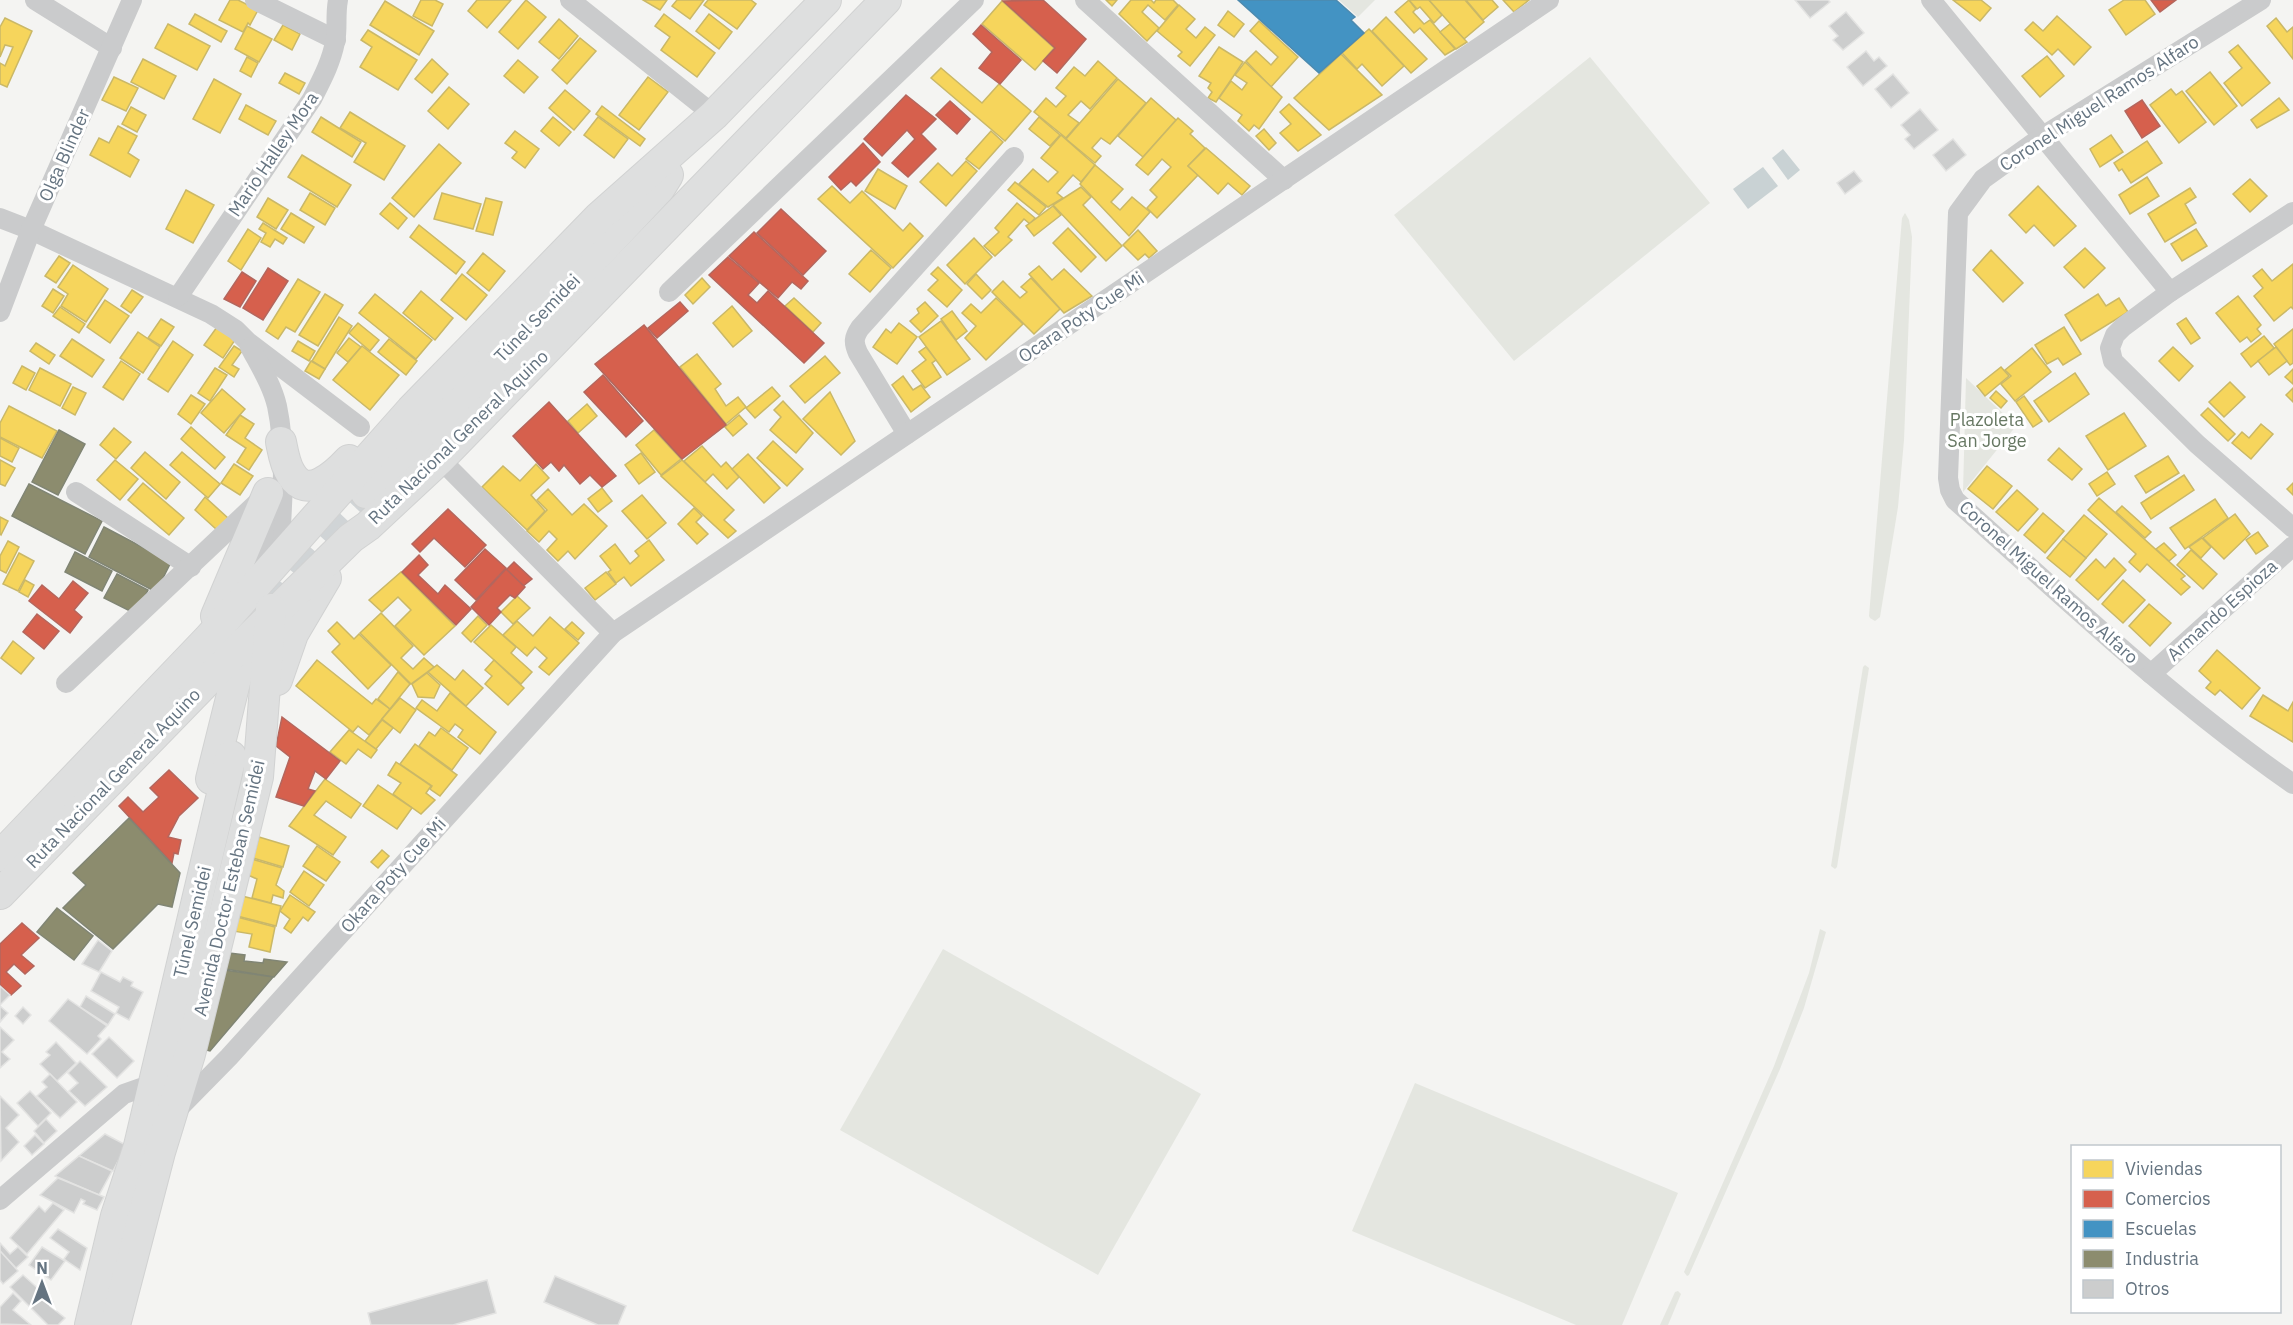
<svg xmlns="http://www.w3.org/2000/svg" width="2293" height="1325" viewBox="0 0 2293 1325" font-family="'IBM Plex Sans',sans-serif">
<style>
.green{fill:#e4e6e0}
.water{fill:#c9d2d4}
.homes{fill:#f6d55c;stroke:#cab867;stroke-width:1.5}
.shops{fill:#d6604d;stroke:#b4665d;stroke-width:1.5}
.schools{fill:#4393c3;stroke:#4d8aaf;stroke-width:1.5}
.industry{fill:#8c8c6e;stroke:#808574;stroke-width:1.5}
.building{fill:#cccdcd;stroke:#e3e3e2;stroke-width:1.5}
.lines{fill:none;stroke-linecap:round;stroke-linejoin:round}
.highway-tunnel{stroke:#d0d4d6;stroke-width:30;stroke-dasharray:30 15;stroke-linecap:butt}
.highway-casing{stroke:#d1d2d2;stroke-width:32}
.minor{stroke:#cacbcc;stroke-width:20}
.highway{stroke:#dedfdf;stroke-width:30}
.labels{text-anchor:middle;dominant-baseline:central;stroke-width:6;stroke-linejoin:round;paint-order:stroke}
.street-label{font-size:18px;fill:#657481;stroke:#fff}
.park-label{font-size:18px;fill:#677863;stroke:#fff}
</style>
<rect width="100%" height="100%" fill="#f4f4f2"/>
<g class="green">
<path d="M1339,0H1375L1358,17Z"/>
<path d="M1590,57L1710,203L1514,361L1394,215Z"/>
<path d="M1905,213L1909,220L1912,237L1904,440L1898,507L1880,617L1875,621L1870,618L1869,616L1902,218Z"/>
<path d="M1966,378L2016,426L1963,492Z"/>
<path d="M1865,665L1869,668L1837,867L1835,869L1831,866L1863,667Z"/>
<path d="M1820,929L1826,932L1804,1008L1780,1069L1689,1275L1687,1276L1684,1272L1774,1066L1809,973Z"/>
<path d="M943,949L1201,1094L1098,1275L840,1130Z"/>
<path d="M1415,1083L1678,1193L1622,1325H1576L1352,1231Z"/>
<path d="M1678,1291L1681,1294L1668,1325H1660L1675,1292Z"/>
</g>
<g class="water">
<path d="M1783,149L1800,170L1788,180L1772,158Z"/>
<path d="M1763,167L1778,186L1748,209L1733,189Z"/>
</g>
<g class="homes">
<path d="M230,0H238L258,10L250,25L248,23L243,32L219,20Z"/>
<path d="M421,0H435L443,4L432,26L413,16Z"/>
<path d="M477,0H511L487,28L468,11Z"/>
<path d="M526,0L546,17L518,49L499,32Z"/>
<path d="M643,0H667L660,10Z"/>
<path d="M677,0H704L690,19L672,6Z"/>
<path d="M708,0H751L756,4L737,29L704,5Z"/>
<path d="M1106,0H1117L1112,6Z"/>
<path d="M1131,0H1151L1154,3L1156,0H1173L1178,5L1165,20L1148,5L1142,12L1159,28L1147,41L1119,14Z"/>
<path d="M1409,0L1416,9L1413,12L1424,24L1430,20L1455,49L1445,55L1420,28L1414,33L1395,12Z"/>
<path d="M1409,0H1429L1442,15L1434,23L1420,7L1417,9Z"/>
<path d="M1429,0H1465L1484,22L1464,39Z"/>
<path d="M1466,0H1492L1498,7L1483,20Z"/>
<path d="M1503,0H1529L1514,12Z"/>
<path d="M1953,0H1981L1991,8L1980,21Z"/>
<path d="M2124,0H2145L2155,14L2126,35L2109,10Z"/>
<path d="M385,1L434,31L419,55L370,25Z"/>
<path d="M1002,1L1054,48L1035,70L982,24Z"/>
<path d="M1179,5L1195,19L1186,29L1196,38L1205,27L1215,35L1190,66L1178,56L1182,52L1157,31Z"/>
<path d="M1228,11L1244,24L1234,37L1218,25Z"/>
<path d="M195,14L227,31L221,42L189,24Z"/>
<path d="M664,14L715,53L697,77L661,50L670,37L655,26Z"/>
<path d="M709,14L732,32L719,49L696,31Z"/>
<path d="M2057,16L2091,47L2074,65L2058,49L2052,55L2025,30L2033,22L2043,31Z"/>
<path d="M1386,17L1427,59L1411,73L1372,31Z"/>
<path d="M5,18L32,31L7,87L0,84V63L5,66L13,47L5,45L0,57V27Z"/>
<path d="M2276,18L2287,32L2293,27V59L2267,26Z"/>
<path d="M559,19L578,36L559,59L539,42Z"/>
<path d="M1259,21L1298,57L1271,87L1246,61L1256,51L1271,65L1278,57L1250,31Z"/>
<path d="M168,24L210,46L197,70L155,48Z"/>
<path d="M1450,24L1467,42L1456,49L1440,32Z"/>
<path d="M283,25L300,34L292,50L274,40Z"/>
<path d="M247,26L272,39L259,62L235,49Z"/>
<path d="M1369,29L1404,66L1382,86L1362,64L1357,69L1342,53Z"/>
<path d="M368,30L417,60L398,90L360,67L372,47L361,40Z"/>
<path d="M580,38L596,51L567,84L552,70Z"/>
<path d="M2238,45L2270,83L2242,106L2224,83L2242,68L2229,52Z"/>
<path d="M1219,47L1243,62L1216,102L1208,98L1212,92L1208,88L1211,83L1199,76Z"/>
<path d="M1341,54L1382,95L1329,130L1294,98Z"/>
<path d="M2047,56L2064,76L2040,97L2022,76Z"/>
<path d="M247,57L258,63L251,77L240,71Z"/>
<path d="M143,59L176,76L164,99L131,82Z"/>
<path d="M432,59L448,74L432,93L415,79Z"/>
<path d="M518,60L538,77L524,93L504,76Z"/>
<path d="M1098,61L1117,78L1090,109L1081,101L1068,115L1079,123L1066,138L1034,112L1046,98L1056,107L1066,96L1056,88L1074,67L1085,76Z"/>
<path d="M1245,62L1282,97L1259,129L1254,125L1249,131L1238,121L1242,115L1219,98L1231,81L1242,90L1247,83L1235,75Z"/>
<path d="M941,68L982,103L999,84L1031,111L1005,141L931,78Z"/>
<path d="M2210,72L2237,106L2214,125L2186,91Z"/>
<path d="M285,73L305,83L299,94L279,83Z"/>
<path d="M114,77L138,88L126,111L102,100Z"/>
<path d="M648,77L668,92L639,130L619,115Z"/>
<path d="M214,79L241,94L220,133L193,119Z"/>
<path d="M1118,79L1146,103L1110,144L1101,138L1092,148L1101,156L1095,163L1066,139Z"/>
<path d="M449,87L469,104L448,129L428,111Z"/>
<path d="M2171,89L2176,95L2182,91L2206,122L2179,143L2150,105Z"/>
<path d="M565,90L590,111L574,130L549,108Z"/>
<path d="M1151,98L1176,120L1143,157L1118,136Z"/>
<path d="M2279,98L2289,110L2257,128L2251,120Z"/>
<path d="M1289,104L1321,135L1298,151L1280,133L1291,124L1280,112Z"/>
<path d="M246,105L276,121L268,135L239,119Z"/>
<path d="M602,106L645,139L640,146L596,114Z"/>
<path d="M131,107L146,115L137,132L122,124Z"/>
<path d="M350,112L405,146L384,180L354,162L366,143L340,128Z"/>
<path d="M321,117L361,142L352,157L312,132Z"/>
<path d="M553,117L571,132L559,146L541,131Z"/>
<path d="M598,117L628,139L614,158L584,135Z"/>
<path d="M1039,117L1060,135L1050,146L1029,129Z"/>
<path d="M1178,118L1193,131L1190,134L1205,148L1188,166L1198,175L1157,218L1147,208L1157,197L1150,190L1171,167L1162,159L1148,175L1136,165Z"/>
<path d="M118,126L137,136L128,153L139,160L130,177L90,155L99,138L109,143Z"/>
<path d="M1264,129L1276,143L1269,150L1256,136Z"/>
<path d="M515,131L539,149L525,168L512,158L517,152L505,143Z"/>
<path d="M991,131L1003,142L979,169L966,159Z"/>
<path d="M1061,135L1095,165L1081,182L1073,175L1057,193L1063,198L1048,207L1019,184L1033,169L1048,182L1058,172L1041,158Z"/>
<path d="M2111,135L2123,152L2100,167L2090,149Z"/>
<path d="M2147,141L2162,163L2131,183L2122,169L2119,171L2114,163Z"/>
<path d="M439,144L461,163L414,217L392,198Z"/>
<path d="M1206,148L1250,186L1242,195L1228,183L1218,194L1188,166Z"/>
<path d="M302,155L351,185L337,207L288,177Z"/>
<path d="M966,161L977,171L946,206L920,182L938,163L952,176Z"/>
<path d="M1095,165L1123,189L1111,202L1120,210L1132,197L1150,212L1129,236L1080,184Z"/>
<path d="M878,169L907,186L895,209L865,191Z"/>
<path d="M2147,177L2159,196L2130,214L2119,195Z"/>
<path d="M2250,179L2267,196L2250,212L2233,194Z"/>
<path d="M1015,182L1046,207L1039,215L1008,190Z"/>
<path d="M832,186L850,203L862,191L903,231L910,223L923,236L893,268L818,199Z"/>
<path d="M2038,186L2076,226L2054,246L2034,225L2026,233L2009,215Z"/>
<path d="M1081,187L1091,197L1083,205L1122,246L1106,261L1053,205Z"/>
<path d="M2190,188L2196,197L2185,204L2196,223L2165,242L2148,214Z"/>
<path d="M186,190L214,205L193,243L166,229Z"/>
<path d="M310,193L335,208L325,225L300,210Z"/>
<path d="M442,193L481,204L473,229L434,219Z"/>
<path d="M268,198L288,210L276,229L257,217Z"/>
<path d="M486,198L502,202L493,235L476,231Z"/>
<path d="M390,203L407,218L398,229L380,214Z"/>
<path d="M1017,203L1035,218L1030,224L1024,219L1008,237L1012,240L995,256L984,246L999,232L995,228Z"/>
<path d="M1053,206L1061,215L1034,236L1026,226Z"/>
<path d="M291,213L314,227L304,243L281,229Z"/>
<path d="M263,223L287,238L283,244L275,239L270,247L261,242L266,233L259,229Z"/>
<path d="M419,225L465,262L456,274L410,237Z"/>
<path d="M1068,228L1096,257L1081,272L1053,243Z"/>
<path d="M248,229L261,238L241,270L228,261Z"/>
<path d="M2196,229L2207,246L2182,261L2171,244Z"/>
<path d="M1138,230L1157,251L1149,258L1145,254L1138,260L1123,245Z"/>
<path d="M974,238L992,257L965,284L947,265Z"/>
<path d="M2085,248L2105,268L2084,288L2064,267Z"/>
<path d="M871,250L891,268L870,292L849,274Z"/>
<path d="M1991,250L2023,283L2003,302L1973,270Z"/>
<path d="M483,253L505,271L489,291L467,273Z"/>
<path d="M59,256L70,263L56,283L45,276Z"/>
<path d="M2293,264V309L2291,307L2274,321L2254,296L2263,288L2253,276L2262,269L2272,281Z"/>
<path d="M73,265L108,289L86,322L61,306L68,294L58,287Z"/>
<path d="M1039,266L1052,280L1064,269L1092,296L1064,313L1029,274Z"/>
<path d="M938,267L962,290L947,307L928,290L938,280L931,274Z"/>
<path d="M462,274L487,295L466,320L441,300Z"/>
<path d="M976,274L991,290L982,299L967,284Z"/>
<path d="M702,278L710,287L693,304L685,295Z"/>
<path d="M1031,278L1060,309L1034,334L992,292L1003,281L1020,298L1027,292L1021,287Z"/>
<path d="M298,279L320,292L295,332L286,327L278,339L266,331Z"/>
<path d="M53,289L64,296L53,313L42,306Z"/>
<path d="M132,290L143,297L131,313L121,306Z"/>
<path d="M421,291L453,318L435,340L403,313Z"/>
<path d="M325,294L343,305L318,346L299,335Z"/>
<path d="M375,294L432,340L416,359L359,313Z"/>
<path d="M2098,294L2106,306L2119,298L2128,312L2081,341L2065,315Z"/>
<path d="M2238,296L2261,325L2257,329L2261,334L2251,342L2247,337L2240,342L2216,313Z"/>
<path d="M794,298L821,323L813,332L785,306Z"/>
<path d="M996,298L1023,324L986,360L965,338L976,326L962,313L971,304L981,313Z"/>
<path d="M105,300L129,316L110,343L87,327Z"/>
<path d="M925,302L938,316L921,332L910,321L919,313L917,309Z"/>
<path d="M732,306L752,331L733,347L713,323Z"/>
<path d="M60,307L85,324L79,333L53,316Z"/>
<path d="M952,311L967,331L956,340L941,319Z"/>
<path d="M339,317L352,326L325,369L312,361Z"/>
<path d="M2186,318L2200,338L2191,344L2177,324Z"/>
<path d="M161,319L174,327L161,346L148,338Z"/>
<path d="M941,321L970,359L947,375L919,337Z"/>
<path d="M358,323L379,340L370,351L349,333Z"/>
<path d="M899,323L917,337L897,364L873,347L886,329L891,333Z"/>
<path d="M217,327L235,340L223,358L204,345Z"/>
<path d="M2064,327L2081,354L2063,365L2058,358L2047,364L2035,345Z"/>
<path d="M2293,329V363L2290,365L2274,344Z"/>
<path d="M138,332L160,347L143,373L120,358Z"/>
<path d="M2264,336L2274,348L2251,367L2241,354Z"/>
<path d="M349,338L361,347L348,362L337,353Z"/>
<path d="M72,339L104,360L92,377L60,356Z"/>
<path d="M389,339L417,361L406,375L378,352Z"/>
<path d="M173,341L193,355L168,392L148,379Z"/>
<path d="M298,341L315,351L309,361L292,351Z"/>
<path d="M36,343L55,355L49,364L30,351Z"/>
<path d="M234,346L242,351L232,365L239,369L234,377L219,367Z"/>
<path d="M362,346L399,375L370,410L333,380Z"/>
<path d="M926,347L936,360L932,363L941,377L925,388L912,371L926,360L919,352Z"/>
<path d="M2173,347L2193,366L2179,381L2159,361Z"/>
<path d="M2276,347L2287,361L2269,375L2258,361Z"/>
<path d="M2032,348L2051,372L2015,401L2001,384L2011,376L2005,370Z"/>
<path d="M697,354L721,384L715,389L726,406L738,397L746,407L726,424L680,367Z"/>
<path d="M825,356L840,373L805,403L790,386Z"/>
<path d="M121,361L140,374L123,400L103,387Z"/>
<path d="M311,361L325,369L319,379L305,371Z"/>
<path d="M22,366L35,373L26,390L13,383Z"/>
<path d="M2001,367L2009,376L1985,396L1977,386Z"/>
<path d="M40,368L71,384L60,406L29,390Z"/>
<path d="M215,368L227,375L210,401L198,393Z"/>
<path d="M2293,369V384L2285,377Z"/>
<path d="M2075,373L2089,394L2049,422L2034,401Z"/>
<path d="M903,376L913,390L921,385L930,397L911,412L892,385Z"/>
<path d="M2230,382L2245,397L2224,417L2209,402Z"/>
<path d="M73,387L86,393L75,415L62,408Z"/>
<path d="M772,387L780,396L755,418L746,408Z"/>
<path d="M2293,388V402L2286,395Z"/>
<path d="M222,389L245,409L224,433L201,413Z"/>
<path d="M1996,391L2007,401L2001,408L1990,398Z"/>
<path d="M830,392L855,441L841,455L803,419Z"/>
<path d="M191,395L205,404L191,424L178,414Z"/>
<path d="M2024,396L2042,421L2033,427L2016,402Z"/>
<path d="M783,401L813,433L796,453L770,430L781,417L774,410Z"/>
<path d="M587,404L597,416L578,433L568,421Z"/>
<path d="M9,406L57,431L42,458L0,437V423Z"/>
<path d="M2208,408L2235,434L2228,441L2201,415Z"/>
<path d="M2124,413L2146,446L2108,470L2086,436Z"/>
<path d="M240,415L254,424L245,438L262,450L249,470L237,462L246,448L226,435Z"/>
<path d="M739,415L747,424L733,436L725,427Z"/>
<path d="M2261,424L2273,434L2251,459L2232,443L2242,432L2249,438Z"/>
<path d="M191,427L225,457L215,469L181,439Z"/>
<path d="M114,428L131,442L116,459L100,445Z"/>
<path d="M654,430L681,459L661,475L636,445Z"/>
<path d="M0,438L19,448L12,462L0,456Z"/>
<path d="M773,441L803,469L787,486L757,458Z"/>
<path d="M702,446L721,467L726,462L739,477L727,489L713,474L705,482L684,461Z"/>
<path d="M2059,448L2082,469L2072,480L2048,460Z"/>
<path d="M145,452L180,482L166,499L131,468Z"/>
<path d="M182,452L220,484L208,498L170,465Z"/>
<path d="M641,453L655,472L639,484L625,465Z"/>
<path d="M748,454L780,488L764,503L732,469Z"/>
<path d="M2168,456L2179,473L2146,493L2135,476Z"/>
<path d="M0,460L15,468L5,486L0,484Z"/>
<path d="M115,460L138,479L120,500L97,480Z"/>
<path d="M682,460L734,510L724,520L736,531L728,538L661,476Z"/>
<path d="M234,464L253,476L240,495L221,483Z"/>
<path d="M536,464L549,478L531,495L545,511L527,530L482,487L503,466L520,481Z"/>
<path d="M1987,466L2012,486L1993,509L1968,489Z"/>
<path d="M2107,472L2115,484L2097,496L2089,484Z"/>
<path d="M2184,475L2194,490L2151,519L2141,503Z"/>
<path d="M143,483L184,518L169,535L128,500Z"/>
<path d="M2293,483V495L2287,489Z"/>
<path d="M602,488L612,501L598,512L588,499Z"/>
<path d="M548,489L572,515L584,504L607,526L575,559L568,551L558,561L547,550L557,539L549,531L539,542L527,531L547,510L537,500Z"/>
<path d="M2017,490L2038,509L2018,531L1996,512Z"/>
<path d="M642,495L666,523L647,539L622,511Z"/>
<path d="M205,497L228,518L217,530L195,510Z"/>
<path d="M2099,498L2185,576L2181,579L2190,587L2181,595L2147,564L2140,572L2129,562L2136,554L2088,510Z"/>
<path d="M2215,499L2228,518L2185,549L2170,528Z"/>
<path d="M2122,506L2151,532L2145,538L2116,512Z"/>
<path d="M694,508L702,516L696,522L708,534L697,544L678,524Z"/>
<path d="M2043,513L2064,531L2045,553L2024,535Z"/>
<path d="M2235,514L2250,534L2224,559L2203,538Z"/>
<path d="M2084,515L2107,534L2086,558L2063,539Z"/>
<path d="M0,517L8,521L1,535L0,534Z"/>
<path d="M2258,532L2268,546L2256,554L2246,540Z"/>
<path d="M2202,538L2211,547L2201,558L2189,547Z"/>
<path d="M2063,539L2086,558L2070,577L2047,558Z"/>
<path d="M649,540L664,560L631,586L624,577L616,583L608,572L611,570L600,556L615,544L630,564L639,556L635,551Z"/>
<path d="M8,541L19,547L6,573L0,570V556Z"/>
<path d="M2164,543L2176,555L2169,561L2156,549Z"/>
<path d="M2191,550L2217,574L2203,589L2177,565Z"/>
<path d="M19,553L34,561L18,591L3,584Z"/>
<path d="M2114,558L2126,570L2098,600L2076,580L2096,559L2105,568Z"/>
<path d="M401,572L455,626L424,655L395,626L411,610L398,597L382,612L369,600Z"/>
<path d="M606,572L616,584L595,600L585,588Z"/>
<path d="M25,580L34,585L28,597L19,592Z"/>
<path d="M2123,580L2145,600L2123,623L2102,604Z"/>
<path d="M517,596L530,608L513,624L501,612Z"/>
<path d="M2149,604L2171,623L2150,646L2129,626Z"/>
<path d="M381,613L413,646L401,658L413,669L424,658L434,667L411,684L360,633Z"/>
<path d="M478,616L487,625L471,642L462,633Z"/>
<path d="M550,617L579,643L549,675L539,667L547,658L535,647L527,656L503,635L517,621L533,636Z"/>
<path d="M337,622L354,639L359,634L391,665L368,689L332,652L340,644L328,631Z"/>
<path d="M572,622L584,633L578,640L565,629Z"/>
<path d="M491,625L516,647L511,653L532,672L521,684L474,642Z"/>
<path d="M13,641L34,658L21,674L1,658Z"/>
<path d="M2217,650L2260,688L2242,709L2220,690L2215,695L2206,688L2211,682L2199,671Z"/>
<path d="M317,660L372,704L376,699L390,709L369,735L358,726L353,732L296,686Z"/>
<path d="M494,660L524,688L508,705L485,684L492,676L485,670Z"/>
<path d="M437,665L455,680L463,670L483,688L466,706L428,672Z"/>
<path d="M398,672L410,684L390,709L378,699Z"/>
<path d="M427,673L440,685L434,698L418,697L412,684Z"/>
<path d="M450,693L496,732L480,754L458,737L463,730L455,724L449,732L416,708L422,700L437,711Z"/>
<path d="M2263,695L2288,711L2293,702V742L2250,716Z"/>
<path d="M400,698L416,710L400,733L382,719Z"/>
<path d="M382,720L393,728L376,749L365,741Z"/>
<path d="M441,728L468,748L452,770L419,746L429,732L435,736Z"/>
<path d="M349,730L377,750L371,758L358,749L346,764L330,752Z"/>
<path d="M415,744L457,775L440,796L430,789L432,786L400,764Z"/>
<path d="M396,762L431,786L426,793L435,800L421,814L393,794L401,783L388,775Z"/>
<path d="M325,779L361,804L351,818L326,801L314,815L346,837L333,855L289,826Z"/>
<path d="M378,785L412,808L397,829L363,806Z"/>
<path d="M259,837L289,846L283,867L253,858Z"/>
<path d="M317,846L340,862L326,881L303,866Z"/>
<path d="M382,850L389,856L378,868L371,862Z"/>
<path d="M252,859L282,868L276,885L284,891L283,898L273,895L271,903L252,898L257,879L248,875Z"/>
<path d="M304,871L324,885L309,906L290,892Z"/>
<path d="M290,895L315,912L308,921L303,917L291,933L284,928L290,919L280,911Z"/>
<path d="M242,896L281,906L276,926L237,916Z"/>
<path d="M237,917L275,927L270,952L249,947L252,934L233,931Z"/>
</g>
<g class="shops">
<path d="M1043,0L1086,39L1057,73L1043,61L1055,48L1003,1Z"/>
<path d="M2151,0H2176L2160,12Z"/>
<path d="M981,25L1021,60L1000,84L979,68L992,52L973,34Z"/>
<path d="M906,95L936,119L921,134L936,149L908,177L892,163L915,139L907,130L882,156L864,139Z"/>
<path d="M2142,100L2160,126L2142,138L2125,111Z"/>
<path d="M950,101L970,119L957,134L936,115Z"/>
<path d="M863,143L880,162L856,186L851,181L841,190L829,177Z"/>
<path d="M781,209L826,251L803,275L757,233Z"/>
<path d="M754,232L808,281L801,289L792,282L778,298L729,256Z"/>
<path d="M728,257L759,283L748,295L757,303L768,291L824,343L804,363L709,275Z"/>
<path d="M268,268L288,281L263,320L243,308Z"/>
<path d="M242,272L256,281L240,307L224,299Z"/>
<path d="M680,302L688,311L657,338L648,328Z"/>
<path d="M644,325L726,425L682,459L595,364Z"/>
<path d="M603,375L643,421L626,437L584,392Z"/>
<path d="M549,402L616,476L602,487L590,475L580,484L564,465L559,471L551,462L543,469L513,436Z"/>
<path d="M448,509L486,545L465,567L434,538L420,552L412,544Z"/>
<path d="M485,549L506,568L476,600L455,580Z"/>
<path d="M419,555L428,565L418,575L438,594L445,585L471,609L456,625L402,572Z"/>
<path d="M514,562L532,579L518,590L502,574Z"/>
<path d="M506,569L525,587L515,598L510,595L497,608L501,612L489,625L471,607Z"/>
<path d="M73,581L88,593L74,610L82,617L70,633L29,601L42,585L59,599Z"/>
<path d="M37,614L59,631L44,649L23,632Z"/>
<path d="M282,717L340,761L326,779L315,771L308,789L315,791L304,806L276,797L290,757L276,746Z"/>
<path d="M169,770L198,798L179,816L168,837L181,840L178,854L174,853L172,863L119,806L128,797L143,812L159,797L150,788Z"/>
<path d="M22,923L39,938L21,955L34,966L25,974L14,964L6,972L21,986L11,995L0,985V944Z"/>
</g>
<path class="schools" d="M1238,0H1336L1355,17L1351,20L1364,33L1319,73Z"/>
<g class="industry">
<path d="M59,430L85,444L58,495L32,482Z"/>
<path d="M29,484L102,521L85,554L12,516Z"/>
<path d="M104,527L171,562L156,592L89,557Z"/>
<path d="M75,552L112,571L102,591L65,572Z"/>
<path d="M117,574L148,590L136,614L104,598Z"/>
<path d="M129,818L180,873L172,907L158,904L113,949L63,908L86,885L73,873Z"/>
<path d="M57,908L93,936L74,960L37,932Z"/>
<path d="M229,953L245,955L244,961L263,963L264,959L287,962L274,977L225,969Z"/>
<path d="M224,970L273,977L210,1051L206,1050Z"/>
</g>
<g class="building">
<path d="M1795,0H1828L1830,2L1810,18Z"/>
<path d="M1846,12L1864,33L1843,50L1833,40L1838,36L1829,26Z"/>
<path d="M1866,51L1874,61L1879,57L1887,66L1863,86L1847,67Z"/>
<path d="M1893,74L1909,93L1891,108L1875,89Z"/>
<path d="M1920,109L1938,130L1914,149L1905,139L1910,135L1901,125Z"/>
<path d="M1953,139L1966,155L1946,171L1933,155Z"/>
<path d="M1854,171L1862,181L1845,194L1837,183Z"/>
<path d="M98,940L112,951L99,972L82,964Z"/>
<path d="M101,972L120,982L123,977L133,982L131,986L143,992L129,1020L116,1013L119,1007L91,991Z"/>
<path d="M0,986L10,995L0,1005Z"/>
<path d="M86,996L115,1014L108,1025L80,1007Z"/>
<path d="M68,999L107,1026L98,1036L101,1039L87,1054L49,1021Z"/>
<path d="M0,1006L8,1013L0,1022Z"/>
<path d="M23,1007L31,1015L23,1024L15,1016Z"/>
<path d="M0,1027L14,1040L2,1052L10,1059L0,1068Z"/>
<path d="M109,1037L134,1061L117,1078L92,1054Z"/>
<path d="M56,1042L76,1063L57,1081L40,1064L50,1055L46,1052Z"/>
<path d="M80,1061L107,1087L85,1106L69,1091L78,1083L68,1073Z"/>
<path d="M50,1074L77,1102L60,1118L37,1096L47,1087L42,1082Z"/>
<path d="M30,1091L51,1113L38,1126L17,1103Z"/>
<path d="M0,1096L19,1115L6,1128L19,1142L1,1161Z"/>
<path d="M46,1119L57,1131L44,1143L34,1131Z"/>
<path d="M105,1134L126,1145L113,1171L79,1156Z"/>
<path d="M35,1135L44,1144L32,1155L24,1146Z"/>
<path d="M79,1156L112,1171L99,1195L55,1176Z"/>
<path d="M58,1178L104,1197L97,1210L83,1204L85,1201L81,1199L74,1213L40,1195Z"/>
<path d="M53,1203L64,1210L27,1254L10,1238L39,1206L45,1212Z"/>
<path d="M58,1229L87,1248L80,1270L64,1259L69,1252L50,1238Z"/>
<path d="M0,1243L10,1254L18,1247L28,1257L16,1268L0,1251Z"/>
<path d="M42,1247L65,1261L51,1280L29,1265Z"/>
<path d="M0,1251L18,1271L3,1284L0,1280Z"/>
<path d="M23,1275L53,1302L50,1306L65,1318L58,1325H48L10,1287Z"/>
<path d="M555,1276L626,1306L618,1325H598L544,1302Z"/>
<path d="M487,1280L496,1313L453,1325H371L368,1313Z"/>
<path d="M13,1293L21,1301L13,1310L31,1325L0,1324V1307Z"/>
</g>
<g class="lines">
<path class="highway-tunnel" d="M270,611C296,564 329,532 366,493"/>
<g class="highway-casing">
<g id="highway">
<path d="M281,442C283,452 285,465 291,474C307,501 335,475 349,460"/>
<path d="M366,493L519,338L660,188L668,175"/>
<path d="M216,616L268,493"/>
<path d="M277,680L293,634L326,578"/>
<path d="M211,779L245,642"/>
<path d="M0,856L208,639L411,410L599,217L714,115L826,0"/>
<path d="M0,894L246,641L351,538L368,526L440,459L886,0"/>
<path d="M90,1325L116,1216L139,1146L231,756"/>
<path d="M115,1325L160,1152L190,1054L258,777L271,609"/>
</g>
</g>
<g class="minor">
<path d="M35,0L112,48"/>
<path d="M255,0L336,40"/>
<path d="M570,0L714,115"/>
<path d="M1085,0L1284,180"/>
<path d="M1931,0L2170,292"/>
<path d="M2261,0L2043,136L1983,179L1958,213L1948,478L1950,490L1955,500C2065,598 2172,700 2293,784"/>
<path d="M2293,212L2170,292L2123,327L2115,335L2110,348L2113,361L2197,444L2293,528"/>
<path d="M0,218L31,230L211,314L236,330L248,342L360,427"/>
<path d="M669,292L974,0"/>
<path d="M178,297L312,99C321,81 331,63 335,42C338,30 335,15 338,0"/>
<path d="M0,312L31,230L132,0"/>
<path d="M250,347C260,366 272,385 277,406C287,453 282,509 279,557"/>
<path d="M907,434L858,353C853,342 854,337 860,328L1014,157"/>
<path d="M440,459L613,633"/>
<path d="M76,492L191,567"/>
<path d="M258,582L265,521"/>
<path d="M2151,674L2293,546"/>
<path d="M66,683L259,501"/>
<path d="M175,1112L229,1057L613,633L1549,0"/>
<path d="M0,1200L124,1094L141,1088H153"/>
</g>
<use href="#highway" class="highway"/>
</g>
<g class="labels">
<g class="street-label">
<text transform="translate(2099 103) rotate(-33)">Coronel Miguel Ramos Alfaro</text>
<text transform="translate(273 154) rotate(-56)">Mario Halley Mora</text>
<text transform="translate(64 155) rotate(-66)">Olga Blinder</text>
<text transform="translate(1081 317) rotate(-34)">Ocara Poty Cue Mi</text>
<text transform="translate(537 318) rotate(-46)">Túnel Semidei</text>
<text transform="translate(458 437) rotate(-44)">Ruta Nacional General Aquino</text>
<text transform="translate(2049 582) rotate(42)">Coronel Miguel Ramos Alfaro</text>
<text transform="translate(2222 610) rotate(-42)">Armando Espioza</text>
<text transform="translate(113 778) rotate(-46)">Ruta Nacional General Aquino</text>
<text transform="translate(393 875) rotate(-48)">Okara Poty Cue Mi</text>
<text transform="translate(229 888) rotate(-77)">Avenida Doctor Esteban Semidei</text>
<text transform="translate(192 922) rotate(-77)">Túnel Semidei</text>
</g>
<g class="park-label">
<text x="1987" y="419">Plazoleta<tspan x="1987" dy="21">San Jorge</tspan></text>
</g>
</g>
<rect x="2071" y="1145" width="210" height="168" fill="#ffffff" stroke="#c1c7cd" stroke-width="1.5"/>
<rect x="2083" y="1160" width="30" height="18" fill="#f6d55c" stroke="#c1c7cd" stroke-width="1.5"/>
<text x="2125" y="1175" font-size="18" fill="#657481">Viviendas</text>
<rect x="2083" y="1190" width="30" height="18" fill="#d6604d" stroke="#c1c7cd" stroke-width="1.5"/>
<text x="2125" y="1205" font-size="18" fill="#657481">Comercios</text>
<rect x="2083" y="1220" width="30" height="18" fill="#4393c3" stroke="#c1c7cd" stroke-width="1.5"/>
<text x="2125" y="1235" font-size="18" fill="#657481">Escuelas</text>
<rect x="2083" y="1250" width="30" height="18" fill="#8c8c6e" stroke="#c1c7cd" stroke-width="1.5"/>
<text x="2125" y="1265" font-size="18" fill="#657481">Industria</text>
<rect x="2083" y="1280" width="30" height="18" fill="#cccdcd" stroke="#c1c7cd" stroke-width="1.5"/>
<text x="2125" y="1295" font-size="18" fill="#657481">Otros</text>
<g transform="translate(42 1283)" stroke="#ffffff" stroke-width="4.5" paint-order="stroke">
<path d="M0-4.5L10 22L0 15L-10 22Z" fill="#657481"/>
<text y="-9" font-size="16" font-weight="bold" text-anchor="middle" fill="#657481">N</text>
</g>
</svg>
